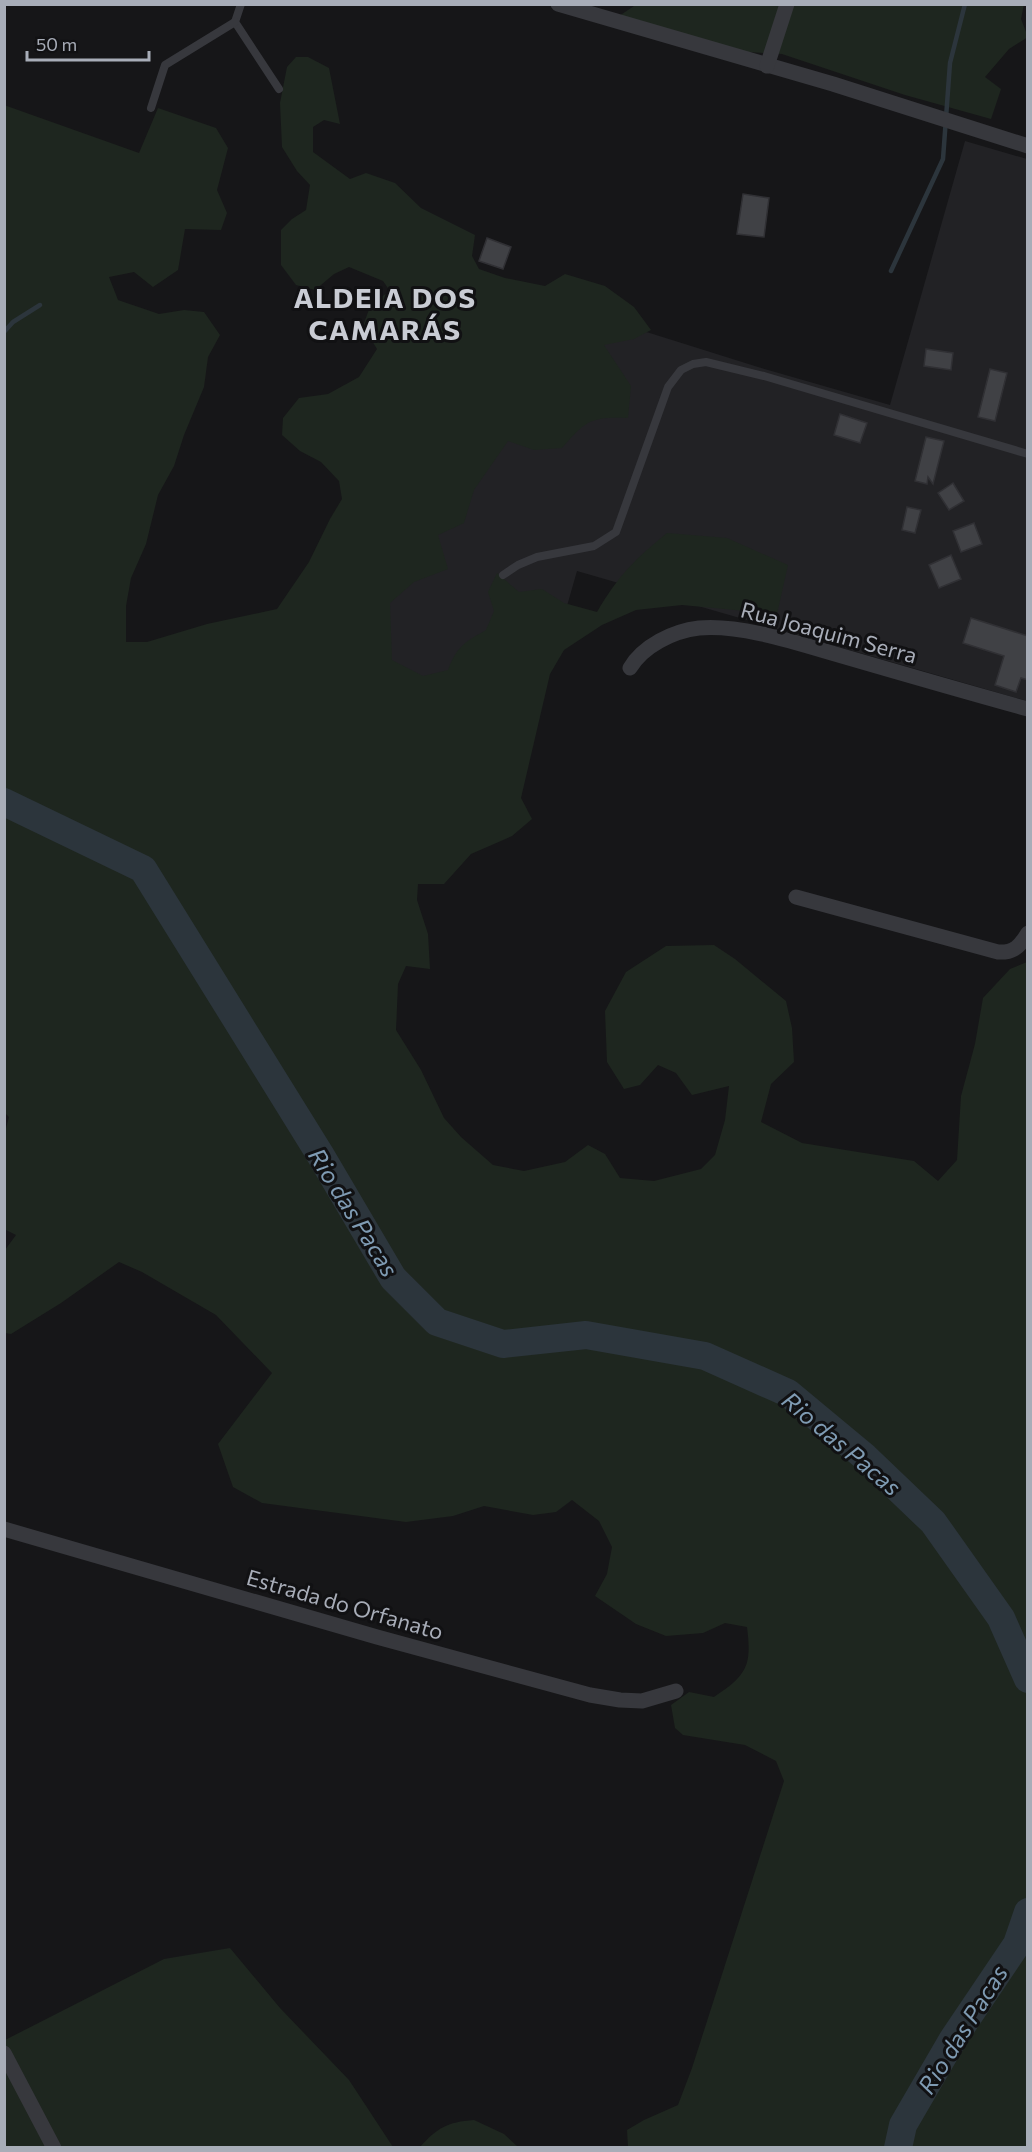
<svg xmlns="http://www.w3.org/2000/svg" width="1032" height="2152" viewBox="0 0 1032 2152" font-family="Commissioner,sans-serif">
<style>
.built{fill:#222225}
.green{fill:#1e261f}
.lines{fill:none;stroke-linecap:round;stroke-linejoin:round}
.stream{stroke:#2c353c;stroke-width:4.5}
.river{stroke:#2c353c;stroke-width:28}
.building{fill:#404145;stroke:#303034;stroke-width:1.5}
.service{stroke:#37383d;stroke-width:8}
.minor{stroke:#37383d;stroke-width:15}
.labels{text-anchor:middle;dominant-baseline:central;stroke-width:6;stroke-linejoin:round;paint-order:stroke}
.street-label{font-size:22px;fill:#a8adb8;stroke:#111113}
.water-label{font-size:24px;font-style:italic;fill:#7f9bb3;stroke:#111113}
.district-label{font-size:28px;font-weight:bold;letter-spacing:1.5px;fill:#c9ccd4;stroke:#111113}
</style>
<rect width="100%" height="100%" fill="#161618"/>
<path class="built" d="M965,141L1027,159V701L577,571L525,753L302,689L411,258L758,367L890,405Z"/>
<g class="green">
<path d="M637,4H1024L1021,19L1028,37L1009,49L985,77L1001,89L991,119L905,95L782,54L748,52L616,18Z"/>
<path d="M296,57H308L329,68L340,124L324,120L313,127V152L350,179L366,173L395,183L421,208L475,235L472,256L479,269L505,278L545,286L565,274L605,286L634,307L651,330L634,339L604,345L631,386L628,418C590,417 587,420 562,448L534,450L508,441L474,490L464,523L438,535L448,569L414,582L390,603L392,660L423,676L448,670C457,646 465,642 486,630L494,611L488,592L497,573L519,592L542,589L564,603L597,612C619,575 634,560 667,533L727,538L788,565L777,614L682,605L636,610L602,625L564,650L550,674L521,798L532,819L512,836L471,854L444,884H418L417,900L428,934L430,969L406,966L398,984L396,1030L421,1070L444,1118L461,1137L493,1165L524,1171L565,1162L588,1145L605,1154L620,1178L654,1181L701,1169L715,1155L725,1120L729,1086L692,1095L676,1073L658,1065L640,1085L624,1089L607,1062L605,1011L626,972L666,946L714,945L735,959L786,1001L792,1028L794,1062L771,1084L761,1122L802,1143L914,1161L938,1181L957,1160L961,1096L975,1044L983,998L1010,969L1027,962V2147H628L627,2130L644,2120L678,2105L692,2068L784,1781L776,1761L745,1745L683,1735L675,1728L671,1705L689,1692L714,1697C747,1675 752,1666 747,1627L725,1623L703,1633L666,1636L636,1624L595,1596L607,1574L612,1547L599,1521L572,1500L556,1512L533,1515L484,1506L453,1516L406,1522L262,1503L233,1487L218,1444L272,1373L216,1315L142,1272L119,1262L61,1303L11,1334L5,1333V1250L16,1235L4,1229V1136L9,1117L4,1112V105L139,153L158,108L216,128L228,148L217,190L227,213L221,230L185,229L178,270L153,287L134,272L109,277L118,300L159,314L184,310L204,312L220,335L208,357L204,387L184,435L174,466L158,495L146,544L131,578L126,606V642H147L207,624L277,609L309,562L330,519L342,499L339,481L321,462L300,451L282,435L283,418L299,398L328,394L359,377L377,349L363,326L371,304L390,291L383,281L349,267L334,274L315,290L296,285L281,265V230L292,219L306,210L310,185L297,171L282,147L280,103L287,67Z"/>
<path d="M230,1948L280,2008L349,2080L393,2147L5,2148V2040L164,1959Z"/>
<path d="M474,2120L504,2134L518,2147H420C437,2128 447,2122 474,2120Z"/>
</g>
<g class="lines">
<g class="stream">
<path d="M891,271L943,159L950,63L965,4"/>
<path d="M4,332L13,322L40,305"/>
</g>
<g class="river">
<path d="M4,802L143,869L321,1156L393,1278L437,1322L503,1344L586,1335L705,1356L788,1393L865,1457L933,1522L1001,1618L1028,1679"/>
<path d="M898,2148L903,2125L953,2039L1017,1944L1028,1912"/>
</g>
</g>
<g class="building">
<path d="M743,194L769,198L764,237L737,234Z"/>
<path d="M487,238L511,247L503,269L479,261Z"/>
<path d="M926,349L953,353L951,370L924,366Z"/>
<path d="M990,369L1007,373L995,421L978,417Z"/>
<path d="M840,414L867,423L860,443L834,435Z"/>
<path d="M926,437L944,441L933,484L928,477L927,484L915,481Z"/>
<path d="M953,483L964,501L949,510L938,493Z"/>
<path d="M907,507L921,510L915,533L902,530Z"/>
<path d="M974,523L982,544L961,552L953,531Z"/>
<path d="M951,555L961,579L939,588L929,565Z"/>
<path d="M971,618L1028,636V680L1021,678L1016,692L995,685L1004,656L963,643Z"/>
</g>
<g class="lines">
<g class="service">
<path d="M241,4L235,22L279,89"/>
<path d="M151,108L165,65L235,22"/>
<path d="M503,575L518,565L537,557L594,546L616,532L668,387L681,370L693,364L706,362L764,376L1028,454"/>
</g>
<g class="minor">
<path d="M558,4L833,84L1028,146"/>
<path d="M767,66L787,4"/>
<path d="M630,668C643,646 673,631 699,628C742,624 800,644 842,656C904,674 966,692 1028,709"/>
<path d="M796,897L998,952C1014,953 1020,946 1028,933"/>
<path d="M4,1529L377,1637L590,1695L620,1700L642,1701L676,1691"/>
<path d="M4,2053L54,2148"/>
</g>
</g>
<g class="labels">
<g class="street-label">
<text transform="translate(829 632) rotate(15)">Rua Joaquim Serra</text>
<text transform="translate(345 1604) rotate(16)">Estrada do Orfanato</text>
</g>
<g class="water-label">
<text transform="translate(354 1212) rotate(58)">Rio das Pacas</text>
<text transform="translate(842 1443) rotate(40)">Rio das Pacas</text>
<text transform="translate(962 2029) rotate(-58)">Rio das Pacas</text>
</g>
<g class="district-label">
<text x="385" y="297">ALDEIA DOS<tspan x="385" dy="32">CAMARÁS</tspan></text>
</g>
</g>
<rect width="1032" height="2152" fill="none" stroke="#a8adb8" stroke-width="12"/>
<path d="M27 51v9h122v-9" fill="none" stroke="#a8adb8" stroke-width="3"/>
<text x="36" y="51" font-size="18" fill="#a8adb8" stroke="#111113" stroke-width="4.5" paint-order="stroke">50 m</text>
</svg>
